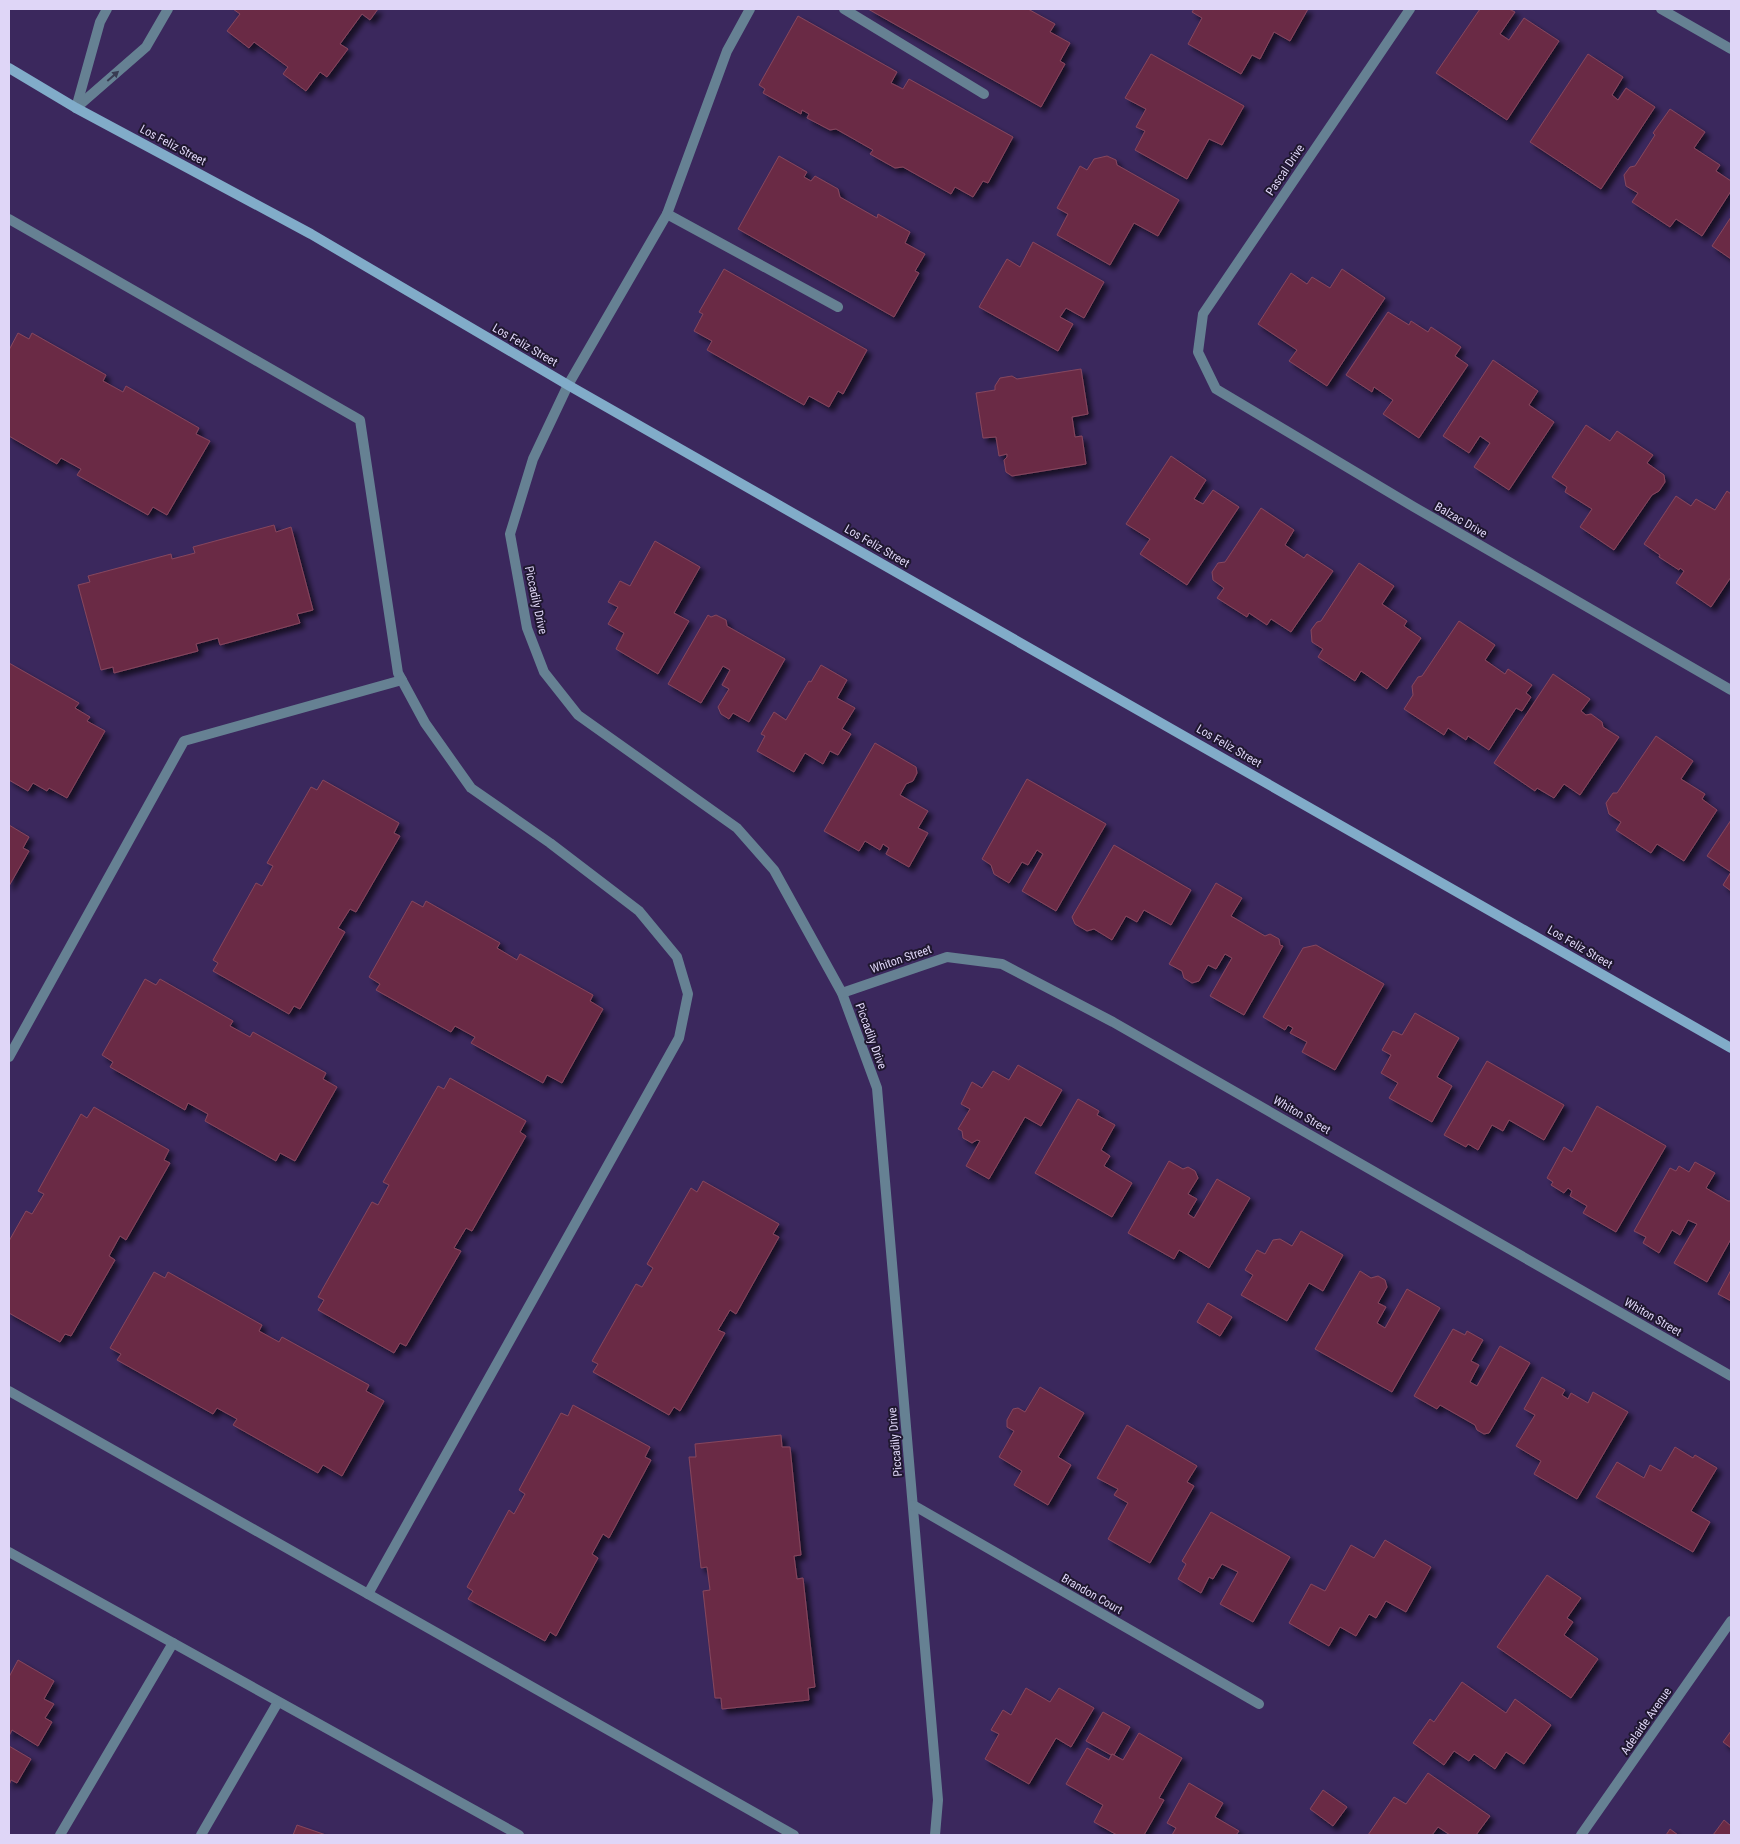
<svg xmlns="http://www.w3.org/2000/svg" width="1740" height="1844" viewBox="0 0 1740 1844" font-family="'Roboto Condensed',sans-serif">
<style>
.building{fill:#6b2c45;stroke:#86465e;filter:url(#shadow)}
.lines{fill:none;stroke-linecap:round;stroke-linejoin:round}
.lane{stroke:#668193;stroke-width:10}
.street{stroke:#668193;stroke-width:10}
.secondary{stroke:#81acc9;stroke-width:10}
.oneway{fill:#383c52}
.labels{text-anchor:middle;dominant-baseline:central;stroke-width:4;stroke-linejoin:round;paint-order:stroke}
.street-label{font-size:12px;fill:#dfd6f7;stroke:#1f172f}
</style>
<defs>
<filter id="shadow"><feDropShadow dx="4.5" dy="4.5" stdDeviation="2.5" flood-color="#0009"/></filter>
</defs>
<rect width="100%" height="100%" fill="#3b285d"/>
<g class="building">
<path d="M233,9H378L370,20L362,14L340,44L348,49L327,77L320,72L306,91L283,74L288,67L254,42L249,48L227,31L240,14Z"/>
<path d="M868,9H1028L1055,24L1050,32L1070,43L1060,61L1065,64L1041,107Z"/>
<path d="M1194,9H1308L1290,41L1274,32L1260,59L1252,55L1241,74L1188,44L1202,18L1192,12Z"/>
<path d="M1480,9H1509L1515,12L1500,34L1509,40L1524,18L1559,41L1507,120L1436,73Z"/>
<path d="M798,16L897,72L891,83L903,89L909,79L1013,137L988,183L983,181L973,197L955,187L951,194L903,167L895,168L870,154L873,150L836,129L830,130L807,118L809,114L802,110L801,114L763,93L765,89L759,85Z"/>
<path d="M1151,54L1244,106L1222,145L1209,139L1187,179L1135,150L1145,131L1136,127L1146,109L1125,98Z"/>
<path d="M1588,54L1623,77L1612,95L1618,100L1626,88L1655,107L1601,189L1530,142Z"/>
<path d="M1670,109L1705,132L1694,148L1720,165L1716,171L1731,181V191L1702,236L1676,219L1670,227L1632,202L1638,193L1626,186L1624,175L1630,167L1635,166L1655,135L1653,133Z"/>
<path d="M779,156L807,172L804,177L811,181L815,176L838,189L840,197L877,218L878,214L910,232L905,243L925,254L915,271L919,273L894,317L738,229Z"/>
<path d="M1107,156L1116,160L1117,165L1179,200L1158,236L1134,223L1110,265L1057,235L1068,214L1057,208L1080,166L1087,170L1094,159Z"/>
<path d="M1731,217V259L1712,246Z"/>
<path d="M1033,242L1104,282L1084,318L1066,308L1060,317L1073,324L1058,351L979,307L1007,259L1020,267Z"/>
<path d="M724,269L867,350L843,394L838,391L829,407L809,396L804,405L707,350L712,341L694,331L703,314L699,312Z"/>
<path d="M1342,269L1385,298L1327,386L1289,361L1297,350L1258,324L1291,273L1307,284L1312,277L1330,288Z"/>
<path d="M1388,312L1409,325L1411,321L1428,332L1431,327L1461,347L1455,356L1468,365L1419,438L1383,414L1393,400L1374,387L1372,392L1346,375Z"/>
<path d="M18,333L29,339L32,333L106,375L103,381L123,392L126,386L199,428L196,434L210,441L167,515L153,507L148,515L77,475L81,469L61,458L57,464L9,436V350Z"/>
<path d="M1493,360L1538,391L1529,405L1554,422L1509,490L1474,467L1490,443L1480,436L1469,453L1443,436Z"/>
<path d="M1081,369L1088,414L1072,417L1075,437L1082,436L1086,464L1012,476L1006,472L1004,460L1007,457V454L999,456L996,437L983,438L976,393L995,390V386L1000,378L1012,376L1017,379Z"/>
<path d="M1586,425L1610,441L1617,431L1653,455L1647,463L1664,475L1665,482L1659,491L1652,495L1614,550L1580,527L1592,509L1565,492L1567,487L1552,477Z"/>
<path d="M1171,456L1206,480L1194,499L1203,504L1213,490L1239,507L1187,585L1140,554L1150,539L1126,524Z"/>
<path d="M1727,491L1731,494V577L1711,607L1676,583L1684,571L1680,568L1679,570L1659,557L1660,555L1644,544L1676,496L1691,506L1696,499L1715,510Z"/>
<path d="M1261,508L1294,530L1285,545L1304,558L1307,554L1333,571L1291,632L1271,619L1267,625L1249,613L1247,617L1217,598L1224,588L1213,580L1212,572L1218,563L1225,562Z"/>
<path d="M274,525L276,532L291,527L313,610L297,614L300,623L220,645L218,638L196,644L198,651L114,673L113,667L101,670L78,585L90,582L88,576L171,554L172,559L195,553L193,547Z"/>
<path d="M655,541L700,567L674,613L689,621L658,674L616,649L624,633L608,624L618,607L608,602L620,581L630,586Z"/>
<path d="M1359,563L1394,586L1382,604L1407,621L1404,626L1421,638L1387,689L1361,671L1355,681L1318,657L1323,649L1312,642L1311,630L1317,622L1321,621Z"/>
<path d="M708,615L711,617L716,615L726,620L727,626L785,659L749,722L733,713L729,719L721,714L718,707L729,689L722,685L730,670L723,666L701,703L668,684Z"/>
<path d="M1459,621L1495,645L1485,660L1505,674L1508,669L1532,685L1526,693L1531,697L1522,711L1516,708L1489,750L1468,736L1466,740L1448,728L1444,735L1404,709L1413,695L1412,686L1418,677L1422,676Z"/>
<path d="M9,663L79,703L75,708L90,717L87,721L105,731L67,798L49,788L47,791L33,783L28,791L9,780Z"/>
<path d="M821,665L847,680L837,698L855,708L842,729L851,734L838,755L830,751L823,764L805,753L794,772L757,751L765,736L761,734L774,712L786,720L809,681L811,682Z"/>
<path d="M1553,674L1590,699L1581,711L1586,715L1591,714L1602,722L1603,727L1619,737L1580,795L1564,784L1554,798L1537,788L1535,791L1494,763Z"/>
<path d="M1656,736L1693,761L1681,779L1705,794L1702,799L1717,810L1684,861L1657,844L1651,853L1616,830L1621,822L1609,814L1606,803L1613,793H1617Z"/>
<path d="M875,743L916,767L917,773L913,781L906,784L900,795L928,811L918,828L928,833L909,867L886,854L889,848L883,844L880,850L865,841L859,851L824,831Z"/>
<path d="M1027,779L1106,824L1056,911L1022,891L1043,854L1037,850L1028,865L1022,862L1009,883L994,874L991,865L982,859Z"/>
<path d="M323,780L399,823L394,833L400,836L356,912L350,909L338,928L345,932L300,1009L294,1006L289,1014L213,971L218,963L213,960L256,883L262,886L273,866L267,863L311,787L317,790Z"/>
<path d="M1731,820V891L1723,885L1731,872L1707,856Z"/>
<path d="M9,825L29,837L23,848L29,851L9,886Z"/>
<path d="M1114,845L1191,890L1171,925L1144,910L1137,922L1126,916L1112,940L1094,929L1087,931L1075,924L1072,917Z"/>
<path d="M1216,883L1242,898L1231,916L1265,936L1270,934L1279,939L1280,945L1283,946L1244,1015L1210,996L1232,958L1225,954L1216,969L1208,965L1199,981L1192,983L1184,978L1182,971L1169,964Z"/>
<path d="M412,901L423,907L426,901L500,943L497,948L517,960L520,954L593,995L590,1001L603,1009L562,1083L547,1075L543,1083L471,1043L475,1037L455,1026L451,1032L376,990L380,984L369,977Z"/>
<path d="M1316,945L1384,984L1335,1070L1302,1052L1307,1042L1290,1033L1293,1028L1288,1025L1285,1030L1263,1017L1303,948Z"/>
<path d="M145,979L156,985L160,979L233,1021L230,1026L250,1037L253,1032L326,1073L323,1079L337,1087L295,1161L280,1153L276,1161L205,1121L208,1114L188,1103L185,1110L110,1067L113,1062L102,1055Z"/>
<path d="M1415,1013L1459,1038L1437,1077L1452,1086L1432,1122L1389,1098L1398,1083L1381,1073L1391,1055L1382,1050L1393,1031L1402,1035Z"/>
<path d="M1487,1061L1564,1105L1544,1140L1509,1120L1503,1131L1492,1125L1478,1150L1468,1144L1466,1147L1444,1135Z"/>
<path d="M1018,1065L1062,1090L1041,1126L1025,1117L989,1179L966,1166L980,1141L977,1140L972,1143L963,1138L962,1131L958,1129L970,1109L961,1104L972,1082L982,1088L993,1071L1009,1080Z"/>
<path d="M450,1078L526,1121L520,1132L526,1136L472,1231L466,1228L454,1248L461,1251L406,1346L400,1343L394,1353L318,1310L324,1300L318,1297L372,1202L378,1205L389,1185L383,1182L438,1086L444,1089Z"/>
<path d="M1078,1099L1099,1111L1097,1115L1115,1125L1101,1150L1110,1156L1104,1166L1132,1183L1112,1217L1035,1173Z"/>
<path d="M1597,1106L1666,1146L1616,1232L1583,1213L1587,1206L1570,1196L1572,1191L1568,1188L1564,1193L1551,1185L1553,1182L1547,1178L1564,1147L1572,1152Z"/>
<path d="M94,1107L169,1150L164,1160L170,1163L126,1240L120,1236L109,1256L115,1260L71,1336L65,1334L60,1342L9,1313V1241L26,1211L32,1214L44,1194L38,1191L81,1114L87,1118Z"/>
<path d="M1169,1161L1183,1169L1188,1167L1195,1171L1198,1178L1188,1194L1197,1199L1188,1214L1194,1218L1217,1179L1250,1198L1209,1268L1179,1250L1174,1259L1128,1233Z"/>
<path d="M1695,1162L1715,1173L1706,1188L1728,1201H1731V1239L1707,1282L1674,1263L1697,1224L1688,1220L1680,1235L1672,1230L1659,1253L1643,1243L1646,1237L1634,1231L1670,1168L1676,1171L1679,1166L1689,1172Z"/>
<path d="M703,1181L779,1224L773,1234L779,1237L736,1314L730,1310L718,1330L725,1333L680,1411L674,1407L669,1415L593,1372L598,1364L592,1361L636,1284L642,1287L653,1268L647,1264L691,1188L697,1192Z"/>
<path d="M1301,1231L1343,1255L1323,1291L1309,1283L1287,1321L1241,1295L1253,1275L1245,1270L1257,1250L1265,1254L1273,1240L1280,1239L1292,1246Z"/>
<path d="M1731,1270V1301L1718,1294Z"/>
<path d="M1360,1271L1371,1278L1378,1276L1385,1280L1387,1287L1378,1303L1386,1307L1377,1323L1385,1328L1407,1289L1440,1308L1392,1392L1315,1349Z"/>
<path d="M154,1272L165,1278L168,1272L262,1325L259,1331L279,1342L282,1337L369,1385L366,1391L384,1401L342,1476L323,1465L318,1473L233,1425L237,1419L217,1408L213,1414L117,1360L121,1354L110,1348Z"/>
<path d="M1208,1303L1232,1317L1220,1336L1197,1322Z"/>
<path d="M1453,1329L1465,1335L1467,1331L1483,1340L1471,1361L1479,1365L1470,1382L1477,1386L1500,1346L1530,1363L1489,1433L1484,1434L1477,1430L1475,1425L1440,1405L1437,1409L1414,1396Z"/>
<path d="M1542,1377L1565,1390L1562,1395L1568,1399L1571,1393L1588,1403L1593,1392L1628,1412L1577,1499L1534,1474L1541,1461L1516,1446L1535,1415L1524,1409Z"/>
<path d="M1040,1387L1084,1413L1058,1457L1071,1465L1048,1505L1014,1485L1022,1471L999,1457L1014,1431L1007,1427V1420L1013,1409L1018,1408L1025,1412Z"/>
<path d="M573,1405L650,1447L645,1457L651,1460L609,1538L603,1534L592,1554L598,1558L556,1636L550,1632L545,1641L468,1599L473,1591L467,1587L509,1510L514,1514L525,1494L519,1490L561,1413L568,1416Z"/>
<path d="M1127,1425L1197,1466L1187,1482L1194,1486L1150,1563L1108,1539L1128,1503L1114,1495L1118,1489L1097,1478Z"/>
<path d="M781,1435L782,1447H790L801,1555L794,1556L797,1579L803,1578L815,1687L808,1688L809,1700L722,1709L721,1698H715L703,1591L710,1590L707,1567L701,1568L689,1457H696L695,1444Z"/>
<path d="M1675,1447L1693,1458L1695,1455L1717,1468L1691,1511L1710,1522L1693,1552L1596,1497L1617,1462L1644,1478L1650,1465L1661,1471Z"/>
<path d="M1211,1512L1290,1557L1253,1622L1220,1604L1238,1572L1222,1564L1213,1579L1209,1577L1201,1593L1178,1579L1186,1564L1182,1561Z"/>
<path d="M1385,1540L1431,1567L1406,1612L1386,1601L1376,1618L1369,1614L1356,1636L1340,1627L1329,1646L1289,1623L1311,1584L1325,1591L1351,1545L1374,1558Z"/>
<path d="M1547,1575L1581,1598L1567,1618L1573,1622L1564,1635L1598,1659L1571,1698L1497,1647Z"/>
<path d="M18,1660L54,1681L44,1699L54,1704L45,1718L52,1722L38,1746L12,1730L9,1736V1677Z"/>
<path d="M1462,1682L1506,1713L1515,1699L1551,1725L1524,1764L1506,1752L1495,1769L1474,1754L1469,1761L1454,1751L1444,1765L1413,1743L1430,1719L1434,1722Z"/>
<path d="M1026,1688L1050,1702L1059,1688L1094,1708L1071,1747L1056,1738L1029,1784L985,1759L999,1734L991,1730L1003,1710L1011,1715Z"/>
<path d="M1103,1712L1130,1727L1114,1755L1112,1754L1111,1755L1086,1741Z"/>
<path d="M1731,1731V1748L1723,1742Z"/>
<path d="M1139,1733L1182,1758L1159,1798L1164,1800L1144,1835H1117L1094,1822L1103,1805L1066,1784L1087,1748L1109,1760L1112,1754L1123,1760Z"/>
<path d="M9,1746L31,1759L17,1783L11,1780L9,1785Z"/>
<path d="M1428,1773L1490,1816L1476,1835H1450L1438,1827L1432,1835H1368L1394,1797L1406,1804Z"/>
<path d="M1189,1783L1223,1803L1215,1817L1239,1831L1236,1835H1172L1176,1828L1167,1823Z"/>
<path d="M1323,1790L1347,1807L1333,1826L1310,1809Z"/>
<path d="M1724,1820L1731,1826V1835H1713Z"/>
<path d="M297,1825L326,1835H293Z"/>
<path d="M1670,1829L1678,1835H1666Z"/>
</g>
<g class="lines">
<g class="lane">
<path d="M844,9L984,94"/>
<path d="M76,108L146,47L168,9"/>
<path d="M76,108L100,22L107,9"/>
<path d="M667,214L838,307"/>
<path d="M9,219L360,420L398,673L425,723L471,788L550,843L639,911L677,957L688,994L679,1038L368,1594"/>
<path d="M568,385L667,214L727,51L750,9"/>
<path d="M9,1057L184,741L402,680"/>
<path d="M9,1391L794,1835"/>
<path d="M9,1552L519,1835"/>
<path d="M60,1835L173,1643"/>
<path d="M201,1835L278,1702"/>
</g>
<g class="street">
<path d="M1410,9L1203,314L1198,352L1216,389L1414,507L1731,690"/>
<path d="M1661,9L1731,49"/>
<path d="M568,385L533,459L510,534L527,628L544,672L578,715L737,828L774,870L842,993L877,1088L938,1800L935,1835"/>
<path d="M842,993L947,957L1002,964L1113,1022L1731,1376"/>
<path d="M913,1505L1259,1704"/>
<path d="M1581,1835L1731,1621"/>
</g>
<path class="secondary" d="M9,68L76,108L311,234L568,385L1731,1048"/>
</g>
<defs><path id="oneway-solid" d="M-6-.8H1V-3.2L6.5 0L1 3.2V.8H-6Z" transform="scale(1.25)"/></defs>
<use class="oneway" href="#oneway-solid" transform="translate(113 76) rotate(-41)"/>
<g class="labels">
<g class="street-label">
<text transform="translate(173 145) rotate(28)">Los Feliz Street</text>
<text transform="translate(1285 170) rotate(-56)">Pascal Drive</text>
<text transform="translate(525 345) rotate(30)">Los Feliz Street</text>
<text transform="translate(1461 520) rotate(30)">Balzac Drive</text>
<text transform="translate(877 546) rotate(30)">Los Feliz Street</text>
<text transform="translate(536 600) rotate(78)">Piccadily Drive</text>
<text transform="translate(1229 746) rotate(30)">Los Feliz Street</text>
<text transform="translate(1580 947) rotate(30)">Los Feliz Street</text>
<text transform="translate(901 959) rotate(-19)">Whiton Street</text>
<text transform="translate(871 1036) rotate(70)">Piccadily Drive</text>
<text transform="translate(1302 1115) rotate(30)">Whiton Street</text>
<text transform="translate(1653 1317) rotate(30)">Whiton Street</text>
<text transform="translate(895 1442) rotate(-95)">Piccadily Drive</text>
<text transform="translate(1092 1594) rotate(30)">Brandon Court</text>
<text transform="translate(1646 1721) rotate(-55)">Adelaide Avenue</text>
</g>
</g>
<rect width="1740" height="1844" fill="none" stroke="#dfd6f7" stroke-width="20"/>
</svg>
